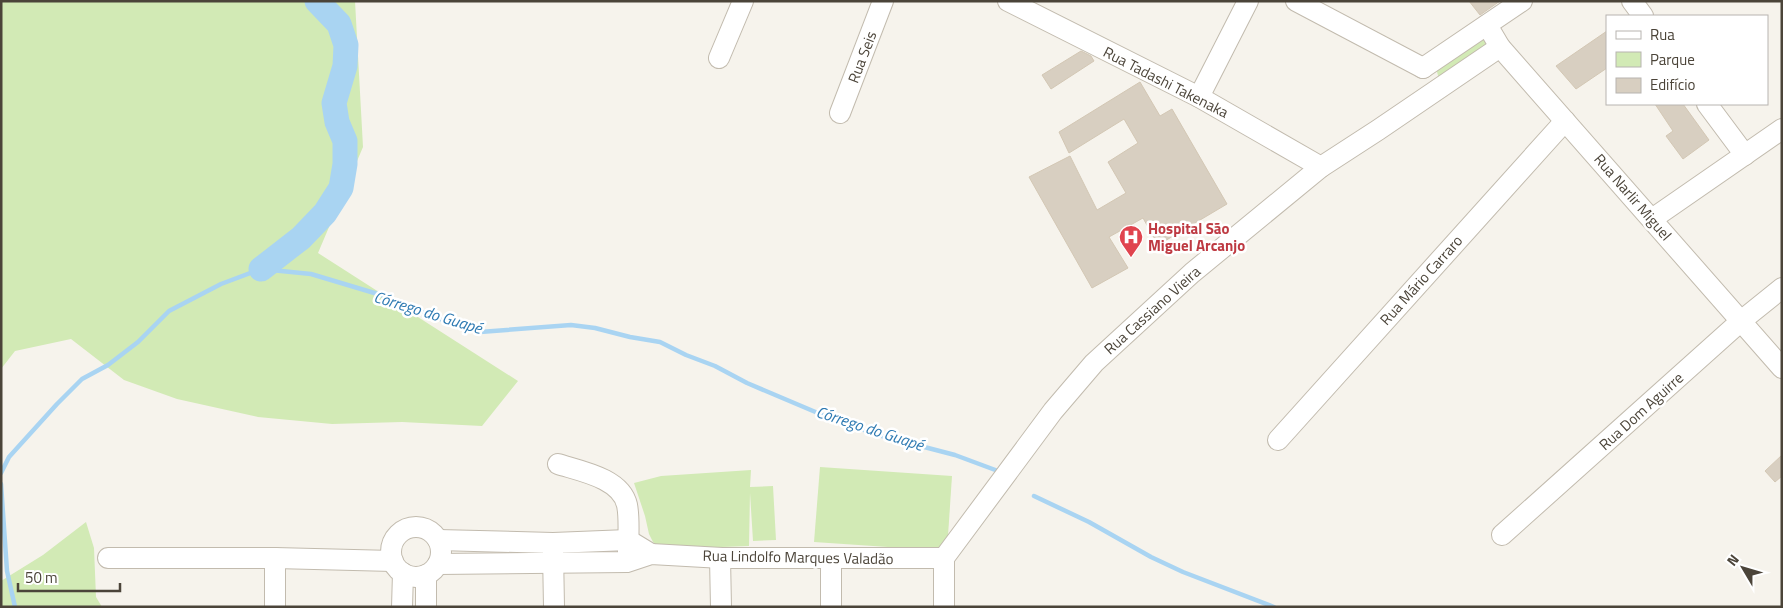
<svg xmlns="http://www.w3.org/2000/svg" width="1783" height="608" viewBox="0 0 1783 608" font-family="'Titillium Web',sans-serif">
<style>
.green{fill:#d2eab5}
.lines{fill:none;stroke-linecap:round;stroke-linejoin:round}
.stream{stroke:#a9d4f2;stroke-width:4.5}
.river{stroke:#a9d4f2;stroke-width:25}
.building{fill:#d8cfc1;stroke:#d3c7b4}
.minor-casing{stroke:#c2bbae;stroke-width:22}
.minor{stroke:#fff;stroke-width:20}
.labels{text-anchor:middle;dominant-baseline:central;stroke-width:5;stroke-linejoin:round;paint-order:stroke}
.street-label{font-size:15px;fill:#4b4439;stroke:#fff}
.health-label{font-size:15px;font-weight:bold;fill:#be3a42;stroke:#fff;text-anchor:start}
.water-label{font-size:16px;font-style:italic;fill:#2e7ab2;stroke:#fff}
</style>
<rect width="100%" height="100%" fill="#f6f3ec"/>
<g class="green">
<path d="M1,1H355L363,147L318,253L518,381L482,426L402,422L332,424L258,417L177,399L124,380L71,339L15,351L1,369Z"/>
<path d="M1482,34L1492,50L1440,83L1436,68Z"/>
<path d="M820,467L952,476L947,551L814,542Z"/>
<path d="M751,470L750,487L773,486L776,540L753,541L750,493L749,546L668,549L659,547L653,542L649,534L645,516L634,483L661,476Z"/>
<path d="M86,522L94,548L96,597L102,607H1V581L43,555Z"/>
</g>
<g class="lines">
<g class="stream">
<path d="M1,473L9,457L57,404L82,379L108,365L138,342L169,311L221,284L261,269L311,274L381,295L462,328L480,332L571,325L595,328L630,337L660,342L686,355L715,366L747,383L832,419L882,436L955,455L998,471"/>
<path d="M1,484L7,571L15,607"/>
<path d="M1034,496L1089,522L1151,557L1183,572L1274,607"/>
</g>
<path class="river" d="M261,269L301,238L325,213L341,188L345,164V141L337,122L334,103L345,66L346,45L339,24L317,1"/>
</g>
<g class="building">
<path d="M1469,1H1500L1480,15Z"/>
<path d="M1607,31V68L1576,89L1556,66Z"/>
<path d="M1081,51L1091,56L1094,61L1051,89L1042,75Z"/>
<path d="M1140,82L1160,116L1172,109L1227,204L1158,245L1143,218L1109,237L1128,268L1092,288L1029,177L1070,156L1097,210L1126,193L1108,162L1138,143L1124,119L1069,153L1059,132Z"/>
<path d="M1655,104H1683L1709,140L1683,159L1666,136L1673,131Z"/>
<path d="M1782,455V476L1775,482L1765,471Z"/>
</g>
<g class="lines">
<g class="minor-casing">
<g id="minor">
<path d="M1008,1L1199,97L1321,167"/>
<path d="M1296,1L1423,68"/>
<path d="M1632,1L1643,16"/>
<path d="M1487,25L1500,47L1782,368"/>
<path d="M719,58L743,1"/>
<path d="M1423,68L1522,1"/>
<path d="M1199,97L1248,1"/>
<path d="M1707,104L1745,155"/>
<path d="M840,113L883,1"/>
<path d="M1652,219L1782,129"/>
<path d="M1278,440L1565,121"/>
<path d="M558,464C580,471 621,478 627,505C630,520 628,538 628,553"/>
<circle cx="416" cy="552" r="25"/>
<path d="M1502,535L1741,321L1782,288"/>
<path d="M438,540L553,543L628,540L651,554"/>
<path d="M553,552L554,607"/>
<path d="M108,558H275L393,561"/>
<path d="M275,558V607"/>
<path d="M720,558L721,607"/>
<path d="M944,558L1053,411L1094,363L1192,273L1321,167L1378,130L1500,47"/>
<path d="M438,564L627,562L651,554L722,558H944"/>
<path d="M402,607L403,573"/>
<path d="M426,607V575"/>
<path d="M831,607V559"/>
<path d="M944,607V558"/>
</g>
</g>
<use href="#minor" class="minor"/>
</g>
<defs>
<g id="hospital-pin" transform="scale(1.25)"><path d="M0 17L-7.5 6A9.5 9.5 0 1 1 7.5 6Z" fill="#e0444e" stroke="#fff"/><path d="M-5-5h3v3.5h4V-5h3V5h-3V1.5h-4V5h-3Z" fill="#fff"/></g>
</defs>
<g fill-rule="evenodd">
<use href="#hospital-pin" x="1131" y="237"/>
</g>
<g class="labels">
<g class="street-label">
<text transform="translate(862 57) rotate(-69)">Rua Seis</text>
<text transform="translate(1166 82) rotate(27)">Rua Tadashi Takenaka</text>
<text transform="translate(1633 197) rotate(49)">Rua Narlir Miguel</text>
<text transform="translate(1421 280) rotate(-48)">Rua Mário Carraro</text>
<text transform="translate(1152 310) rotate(-42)">Rua Cassiano Vieira</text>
<text transform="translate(1641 411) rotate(-42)">Rua Dom Aguirre</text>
<text transform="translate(798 557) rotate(1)">Rua Lindolfo Marques Valadão</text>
</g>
<g class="health-label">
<text x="1148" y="228">Hospital São<tspan x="1148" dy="17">Miguel Arcanjo</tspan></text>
</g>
<g class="water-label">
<text transform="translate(428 312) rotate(17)">Córrego do Guapé</text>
<text transform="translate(870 428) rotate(18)">Córrego do Guapé</text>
</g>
</g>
<rect width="1783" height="608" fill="none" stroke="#4b4439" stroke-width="5"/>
<rect x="1606" y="15" width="162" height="90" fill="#ffffff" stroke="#b7b4b0"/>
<rect x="1616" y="31" width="25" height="8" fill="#ffffff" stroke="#b7b4b0"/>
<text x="1650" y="40" font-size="15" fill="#4b4439">Rua</text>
<rect x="1616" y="52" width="25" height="15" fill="#d2eab5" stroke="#b7b4b0"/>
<text x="1650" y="65" font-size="15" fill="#4b4439">Parque</text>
<rect x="1616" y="78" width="25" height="15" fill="#d8cfc1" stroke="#b7b4b0"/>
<text x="1650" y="90" font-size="15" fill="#4b4439">Edifício</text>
<g transform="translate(1743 568) rotate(308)" stroke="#ffffff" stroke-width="4" paint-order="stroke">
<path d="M0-4L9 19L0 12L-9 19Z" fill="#4b4439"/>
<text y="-8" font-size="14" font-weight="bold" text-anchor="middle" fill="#4b4439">N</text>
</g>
<path d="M18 583v8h102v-8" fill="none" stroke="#4b4439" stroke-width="2.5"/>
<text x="25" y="583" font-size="15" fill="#4b4439" stroke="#ffffff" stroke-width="4" paint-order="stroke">50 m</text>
</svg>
